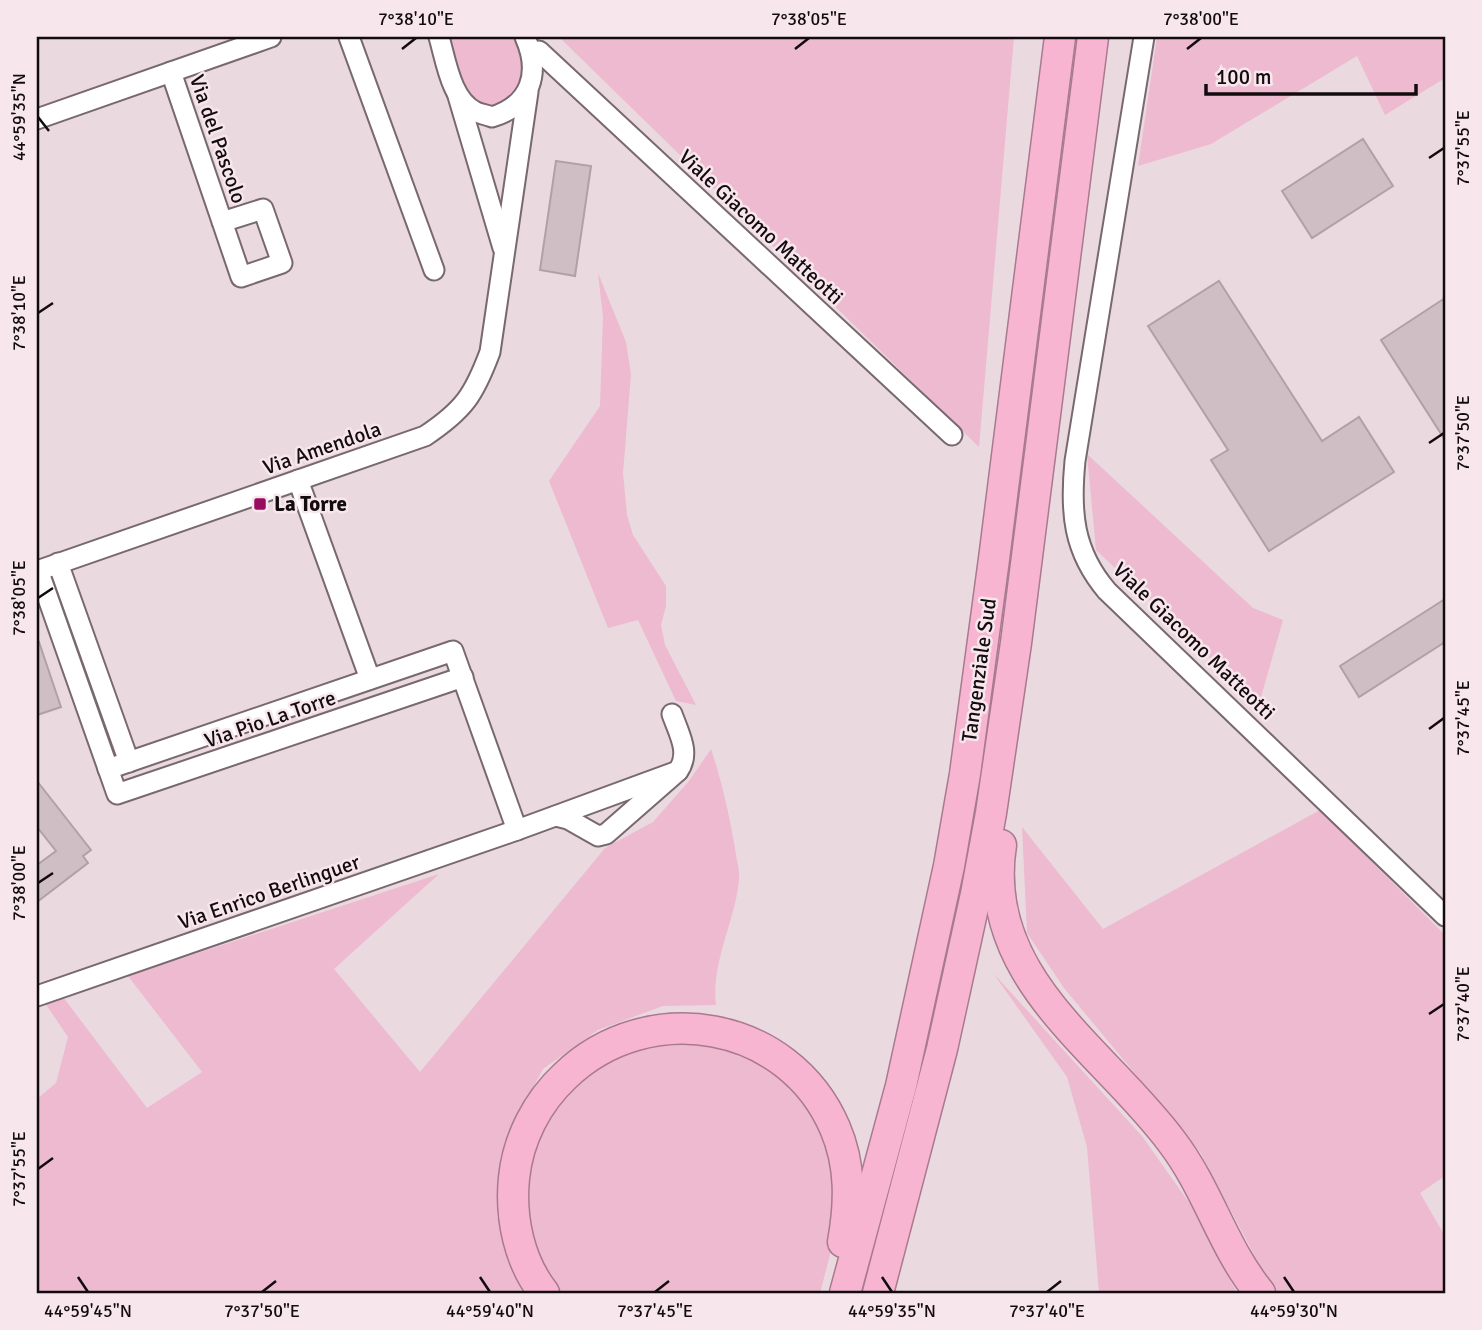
<svg xmlns="http://www.w3.org/2000/svg" width="1482" height="1330" viewBox="0 0 1482 1330" font-family="Signika,sans-serif">
<style>
.green{fill:#edbacf}
.building{fill:#d0bec5;stroke:#b1a0a7;stroke-width:2}
.lines{fill:none;stroke-linecap:round;stroke-linejoin:round}
.minor-casing{stroke:#78686f;stroke-width:23}
.highway-casing{stroke:#a87a8e;stroke-width:33}
.minor{stroke:#fff;stroke-width:19}
.highway{stroke:#f8b5d2;stroke-width:30}
.ticks{fill:none;stroke:#120c0f;stroke-width:2.5}
.poi-dot{fill:#980c60;stroke:#f8e6ed;stroke-width:2.5}
.labels{text-anchor:middle;dominant-baseline:central;stroke-width:5;stroke-linejoin:round;paint-order:stroke}
.street-label{font-size:21px;fill:#120c0f;stroke:#f8e6ed}
.poi-label{font-size:21px;font-weight:bold;fill:#120c0f;stroke:#f8e6ed;text-anchor:start}
.neatline{fill:none;stroke:#120c0f;stroke-width:2.5}
.ticks-label{font-size:18px;text-anchor:middle;fill:#120c0f}
</style>
<rect width="100%" height="100%" fill="#ebd9e0"/>
<g class="green">
<path d="M445,37H521L524,81L512,99L490,106L467,98Z"/>
<path d="M559,37H1014L979,447Z"/>
<path d="M1157,37H1445V78L1385,115L1357,56L1211,144L1138,166Z"/>
<path d="M598,273L626,342L631,374L623,473L627,515L633,535L666,586V606L661,625L665,645L696,705L676,701L638,620L608,628L549,481L600,406L603,317Z"/>
<path d="M1087,454L1253,608L1283,620L1261,697L1247,693L1096,550Z"/>
<path d="M711,749C722,782 729,814 735,848C736,858 740,870 739,880C735,922 711,962 716,1005L663,1006L598,1030L543,1069L505,1140L497,1216L517,1273L530,1293H37V1099L56,1083L68,1037L45,1003L63,997L147,1108L202,1072L128,976L439,874L334,969L420,1072L605,848L653,822L689,781Z"/>
<path d="M1320,810L1445,935V1176L1420,1193L1445,1236V1293H1277L1271,1287L1200,1152L1064,988L1027,933L1022,827L1103,929Z"/>
<path d="M993,973L1142,1136L1190,1204L1237,1293H1099L1087,1147L1067,1077Z"/>
<path d="M684,1037L763,1060L809,1101L836,1159L839,1221L820,1293H557L545,1277L524,1212L533,1144L557,1100L626,1047Z"/>
</g>
<g class="building">
<path d="M1363,139L1393,186L1312,238L1282,191Z"/>
<path d="M556,161L591,166L575,276L540,270Z"/>
<path d="M1219,281L1322,441L1359,417L1394,472L1269,551L1211,460L1228,450L1148,326Z"/>
<path d="M1445,298V440L1381,340Z"/>
<path d="M1445,599V642L1359,697L1340,666Z"/>
<path d="M39,642L61,707L37,715V643Z"/>
<path d="M37,781L91,850L83,856L88,863L37,902V865L56,851L37,827Z"/>
</g>
<g class="lines">
<g class="minor-casing">
<g id="minor">
<path d="M349,37L434,270"/>
<path d="M439,37C446,61 451,100 476,112C481,114 487,115 492,117C531,105 541,73 525,37"/>
<path d="M1144,37L1075,461C1070,512 1073,551 1107,591L1445,916"/>
<path d="M539,51L952,435"/>
<path d="M171,72L241,277L282,263L263,209L222,222"/>
<path d="M458,96L503,248"/>
<path d="M37,119L271,37"/>
<path d="M298,480L370,679"/>
<path d="M58,563L129,762"/>
<path d="M38,570L117,794L463,677"/>
<path d="M37,571L425,436C464,410 474,395 490,352L528,92"/>
<path d="M108,769L453,651L517,830"/>
<path d="M556,816L568,819L598,836L606,834L678,771C691,753 679,734 672,714"/>
<path d="M37,996L517,830L678,771"/>
</g>
</g>
<g class="highway-casing">
<g id="highway">
<path d="M1001,845C980,978 1103,1049 1172,1142C1208,1189 1223,1248 1260,1293"/>
<path d="M544,1293C519,1261 510,1218 514,1178C518,1139 537,1102 565,1076C648,996 789,1020 835,1128C851,1165 850,1203 843,1242"/>
<path d="M845,1293L901,1086L949,866L965,774L994,559L1060,37"/>
<path d="M878,1293L942,1049L976,894L991,813L1016,643L1093,37"/>
</g>
</g>
<use href="#minor" class="minor"/>
<use href="#highway" class="highway"/>
</g>
<path class="ticks" d="M402,49L416,38M795,49L809,38M1187,49L1201,38M38,117L49,131M1429,158L1444,148M38,313L53,303M1429,443L1444,433M38,598L53,588M1429,729L1444,718M38,883L53,873M1429,1014L1444,1004M38,1169L53,1158M78,1277L88,1292M480,1277L490,1292M882,1277L892,1292M1284,1277L1294,1292M262,1292L276,1281M655,1292L669,1281M1047,1292L1061,1281"/>
<rect class="poi-dot" x="253" y="497" width="14" height="14" rx="3.5"/>
<g class="labels">
<g class="street-label">
<text transform="translate(218 139) rotate(71)">Via del Pascolo</text>
<text transform="translate(761 227) rotate(43)">Viale Giacomo Matteotti</text>
<text transform="translate(322 448) rotate(-19)">Via Amendola</text>
<text transform="translate(1194 641) rotate(44)">Viale Giacomo Matteotti</text>
<text transform="translate(979 670) rotate(-82)">Tangenziale Sud</text>
<text transform="translate(270 719) rotate(-19)">Via Pio La Torre</text>
<text transform="translate(269 892) rotate(-19)">Via Enrico Berlinguer</text>
</g>
<g class="poi-label">
<text x="274" y="504">La Torre</text>
</g>
</g>
<rect width="1482" height="1330" fill="none" stroke="#f8e6ed" stroke-width="77"/>
<path d="M1206 84v10h210v-10" fill="none" stroke="#120c0f" stroke-width="3.5"/>
<text x="1216" y="84" font-size="21" fill="#120c0f" stroke="#f8e6ed" stroke-width="5" paint-order="stroke">100 m</text>
<rect x="38" y="38" width="1406" height="1254" class="neatline"/>
<g class="ticks-label">
<text x="416" y="25">7°38'10"E</text>
<text x="809" y="25">7°38'05"E</text>
<text x="1201" y="25">7°38'00"E</text>
<text transform="translate(19 117) rotate(-90)" y="6">44°59'35"N</text>
<text transform="translate(1463 148) rotate(-90)" y="6">7°37'55"E</text>
<text transform="translate(19 313) rotate(-90)" y="6">7°38'10"E</text>
<text transform="translate(1463 433) rotate(-90)" y="6">7°37'50"E</text>
<text transform="translate(19 598) rotate(-90)" y="6">7°38'05"E</text>
<text transform="translate(1463 718) rotate(-90)" y="6">7°37'45"E</text>
<text transform="translate(19 883) rotate(-90)" y="6">7°38'00"E</text>
<text transform="translate(1463 1004) rotate(-90)" y="6">7°37'40"E</text>
<text transform="translate(19 1169) rotate(-90)" y="6">7°37'55"E</text>
<text x="88" y="1317">44°59'45"N</text>
<text x="262" y="1317">7°37'50"E</text>
<text x="490" y="1317">44°59'40"N</text>
<text x="655" y="1317">7°37'45"E</text>
<text x="892" y="1317">44°59'35"N</text>
<text x="1047" y="1317">7°37'40"E</text>
<text x="1294" y="1317">44°59'30"N</text>
</g>
</svg>
